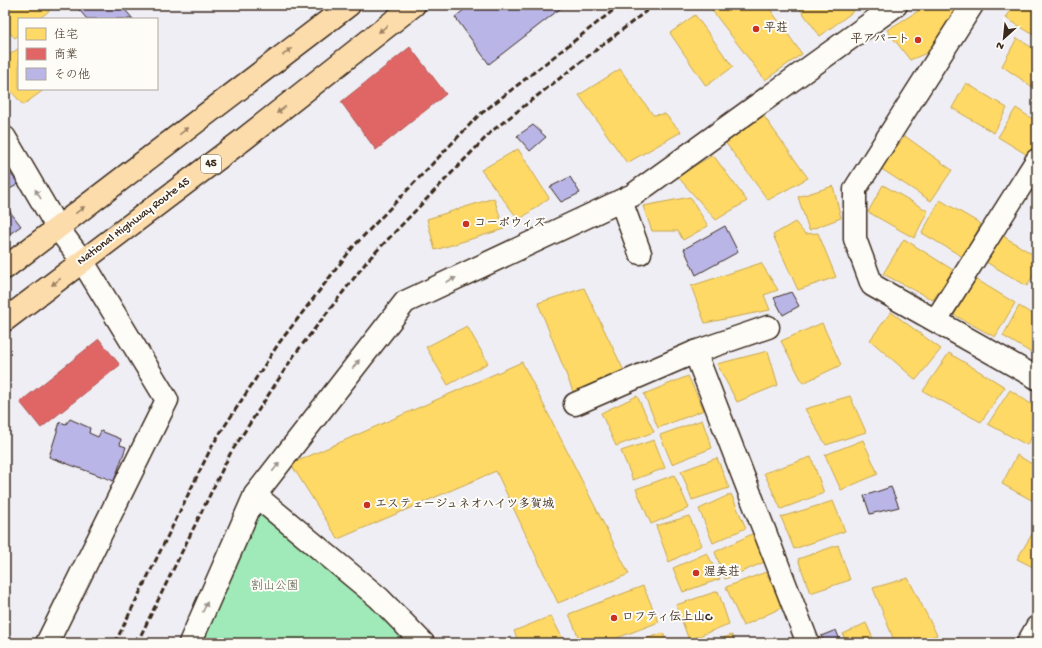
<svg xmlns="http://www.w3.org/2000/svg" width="1042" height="648" viewBox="0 0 1042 648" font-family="'Gochi Hand','Klee One',sans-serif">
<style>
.green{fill:#a0eab9;stroke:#6e8a6c}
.homes{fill:#ffd966;stroke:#c4a450}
.shops{fill:#e06666;stroke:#ae5450}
.building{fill:#b9b5e7;stroke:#3b2a1e}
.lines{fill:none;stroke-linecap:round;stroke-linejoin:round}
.minor-casing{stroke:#3b2a1e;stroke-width:25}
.highway-casing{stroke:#3b2a1e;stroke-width:25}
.minor{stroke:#fdfcf7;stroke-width:22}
.highway{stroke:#fddcac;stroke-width:22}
.rail{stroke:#3b2a1e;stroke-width:3;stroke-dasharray:6 3;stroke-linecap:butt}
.oneway{fill:#9c8365}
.oneway2{fill:#9c938a}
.poi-dot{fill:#c8321e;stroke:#fdfcf7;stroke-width:1.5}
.labels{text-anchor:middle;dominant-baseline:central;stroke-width:4;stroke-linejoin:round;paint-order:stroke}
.shield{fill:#fdfcf7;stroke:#75695f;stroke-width:1}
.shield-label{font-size:11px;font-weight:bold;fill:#3b2a1e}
.poi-label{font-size:12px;font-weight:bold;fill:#3b2a1e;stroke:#fdfcf7;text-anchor:start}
.street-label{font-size:12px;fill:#3b2a1e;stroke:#fdfcf7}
.park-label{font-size:12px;fill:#545a45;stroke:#fdfcf7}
</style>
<rect width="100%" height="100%" fill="#efeef4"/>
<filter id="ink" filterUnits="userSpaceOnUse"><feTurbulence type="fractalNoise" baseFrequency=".025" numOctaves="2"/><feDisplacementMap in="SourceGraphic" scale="8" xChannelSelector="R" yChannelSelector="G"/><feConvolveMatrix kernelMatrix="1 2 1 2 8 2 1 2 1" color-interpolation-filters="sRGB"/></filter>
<g filter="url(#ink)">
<path class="green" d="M255,495L421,643H190Z"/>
<g class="homes">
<path d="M5,5H56L39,19H19V35L15,38L5,28Z"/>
<path d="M708,5H767L802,54L765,80Z"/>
<path d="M797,5H850L854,11L820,36Z"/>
<path d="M928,5H963L934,50L910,60L887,30Z"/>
<path d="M1014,5H1037V37L1006,18Z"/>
<path d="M695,15L733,67L706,86L670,33Z"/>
<path d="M1017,38L1037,51V90L1002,66Z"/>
<path d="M19,48V89H45L23,105L5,84V58Z"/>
<path d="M620,69L653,115L665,114L681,132L627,163L579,95Z"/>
<path d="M966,83L1007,108L994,133L952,108Z"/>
<path d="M1016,108L1037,122V144L1029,156L998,137Z"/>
<path d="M763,115L808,178L768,200L725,142Z"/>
<path d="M905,136L952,170L931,201L880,168Z"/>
<path d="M518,149L549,198L519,220L481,170Z"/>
<path d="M713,155L747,201L716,220L677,176Z"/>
<path d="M883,185L928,211L914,238L868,212Z"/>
<path d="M833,186L841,218L809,230L798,197Z"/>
<path d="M690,197L708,226L683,240L678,231H652L643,206Z"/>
<path d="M494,198L504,229L435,250L427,219Z"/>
<path d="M940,200L981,224L963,257L922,233Z"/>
<path d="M795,222L805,234L818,233L836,277L798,290L773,235Z"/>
<path d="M1003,236L1037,257V269L1027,286L986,262Z"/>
<path d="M904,239L953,270L933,300L883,274Z"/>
<path d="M761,263L778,290L764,295L770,310L705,323L691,286Z"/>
<path d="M974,278L1015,303L995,337L954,315Z"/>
<path d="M1037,284V295L1032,292Z"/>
<path d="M584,288L625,373L574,394L538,303Z"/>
<path d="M1019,306L1037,317V356L1003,336Z"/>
<path d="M891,312L941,349L916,380L870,340Z"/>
<path d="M822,323L841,365L803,383L781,341Z"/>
<path d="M467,326L488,363L448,385L426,347Z"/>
<path d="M768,351L778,385L737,402L717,364Z"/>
<path d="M949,353L1005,387L981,422L923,391Z"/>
<path d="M522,362L629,574L558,603L496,471L338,539L291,464Z"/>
<path d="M688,376L704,410L658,428L644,394Z"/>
<path d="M1010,390L1037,408V429L1027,445L988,424Z"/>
<path d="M637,396L654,432L616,446L601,413Z"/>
<path d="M850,396L866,432L826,445L805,409Z"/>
<path d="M702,420L712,448L672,464L660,435Z"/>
<path d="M654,440L665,468L633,480L621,451Z"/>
<path d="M863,440L878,474L841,490L825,455Z"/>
<path d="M1017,455L1037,467V503L1002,484Z"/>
<path d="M811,457L824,493L781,509L764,473Z"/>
<path d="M717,458L729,488L692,500L681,471Z"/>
<path d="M674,475L689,508L651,524L636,489Z"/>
<path d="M731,494L746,528L713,543L699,509Z"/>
<path d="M833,501L845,531L794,549L781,517Z"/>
<path d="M689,516L702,545L669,562L656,526Z"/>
<path d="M1037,526V569L1017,559Z"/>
<path d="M756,532L767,561L725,579L715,552Z"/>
<path d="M838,545L850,580L810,593L798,559Z"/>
<path d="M707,553L720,579L683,592L673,568Z"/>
<path d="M766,572L783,607L743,626L726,587Z"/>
<path d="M908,578L937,635L912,643H895L873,588Z"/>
<path d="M643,586L659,622L604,643H581L569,614Z"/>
<path d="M718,591L729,624L689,640L676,605Z"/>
<path d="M551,616L565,643H519L514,631Z"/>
<path d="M866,623L875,643H846L843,634Z"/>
<path d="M663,633L667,643H634Z"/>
<path d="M732,635L735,643H710Z"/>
</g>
<g class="shops">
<path d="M410,47L446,94L376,150L341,102Z"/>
<path d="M99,339L120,365L41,428L20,402Z"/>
</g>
<g class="building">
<path d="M75,5H121L133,19H87Z"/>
<path d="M470,5H565L489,64L455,17Z"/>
<path d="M533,125L546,137L530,151L517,136Z"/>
<path d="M5,169L20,183L5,192Z"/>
<path d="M570,177L580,193L561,202L550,187Z"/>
<path d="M5,205L21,226L5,237Z"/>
<path d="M725,226L738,252L696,275L684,249Z"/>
<path d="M791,292L799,306L783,315L774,298Z"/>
<path d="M70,419L90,428L89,433L98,437L101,431L121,439L120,445L126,447L114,481L49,457L60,422L66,424Z"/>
<path d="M891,487L899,507L870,514L864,496Z"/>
<path d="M836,630L841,643H825L821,636Z"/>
</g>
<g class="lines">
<g class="minor-casing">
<g id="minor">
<path d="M972,5L855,189V239L872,285L1037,378"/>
<path d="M5,138L57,227L83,262L167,400L47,643"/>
<path d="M621,201L640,253"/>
<path d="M936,320L1037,160"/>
<path d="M695,352L768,327"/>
<path d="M575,404L695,352L808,643"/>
<path d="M255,495L379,598L423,643"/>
<path d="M190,643L255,495L405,302L633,195L896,5"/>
<path d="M1028,643L1037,627"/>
</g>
</g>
<g class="highway-casing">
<g id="highway">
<path d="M5,268L349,5"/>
<path d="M5,320L244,139L414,5"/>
</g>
</g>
<use href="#minor" class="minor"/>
<use href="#highway" class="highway"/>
<g class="rail">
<path d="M115,643L213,444L279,343L353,247L478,116L620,5"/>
<path d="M137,643L230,454L295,354L368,260L492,131L654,5"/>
</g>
</g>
<defs><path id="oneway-solid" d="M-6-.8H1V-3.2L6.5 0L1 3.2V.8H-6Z"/></defs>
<g class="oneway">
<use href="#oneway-solid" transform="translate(383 29) rotate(142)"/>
<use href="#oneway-solid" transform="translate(287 52) rotate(-37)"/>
<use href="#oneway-solid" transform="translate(281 110) rotate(142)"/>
<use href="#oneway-solid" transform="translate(184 131) rotate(-37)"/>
<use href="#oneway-solid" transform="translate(80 210) rotate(-37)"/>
<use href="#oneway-solid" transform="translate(56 282) rotate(143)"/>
</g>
<g class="oneway2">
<use href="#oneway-solid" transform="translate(38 194) rotate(-121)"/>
<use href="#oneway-solid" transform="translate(451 280) rotate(-25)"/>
<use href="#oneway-solid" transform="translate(356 364) rotate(-52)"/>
<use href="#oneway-solid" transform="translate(276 467) rotate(-52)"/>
<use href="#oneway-solid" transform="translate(205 607) rotate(-66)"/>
</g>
</g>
<g class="poi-dot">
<circle cx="756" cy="29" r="4"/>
<circle cx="918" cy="40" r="4"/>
<circle cx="466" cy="224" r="4"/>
<circle cx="367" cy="505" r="4"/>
<circle cx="696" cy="573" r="4"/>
<circle cx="614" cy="618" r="4"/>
</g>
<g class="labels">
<rect class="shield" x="201" y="155" width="20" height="18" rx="3"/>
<g class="shield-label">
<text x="211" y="164">45</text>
</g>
<g class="poi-label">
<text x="764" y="29">平荘</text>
<text x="910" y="40" text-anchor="end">平アパート</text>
<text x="474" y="224">コーポウィズ</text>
<text x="375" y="505">エステェージュネオハイツ多賀城</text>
<text x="704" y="573">渥美荘</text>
<text x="622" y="618">ロフティ伝上山C</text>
</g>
<g class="street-label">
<text transform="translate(134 222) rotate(-37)">National Highway Route 45</text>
</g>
<g class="park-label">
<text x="275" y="587">割山公園</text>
</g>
</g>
<rect width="1042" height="648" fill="none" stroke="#fdfcf7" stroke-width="20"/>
<rect x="10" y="10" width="1022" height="628" fill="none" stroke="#3b2a1e" stroke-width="1.5" filter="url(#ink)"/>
<rect x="18" y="18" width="140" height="72" fill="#fdfcf7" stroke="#afa8a0"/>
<rect x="26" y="28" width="20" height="12" fill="#ffd966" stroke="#afa8a0"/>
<text x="54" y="38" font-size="12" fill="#3b2a1e">住宅</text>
<rect x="26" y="48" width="20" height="12" fill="#e06666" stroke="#afa8a0"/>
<text x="54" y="58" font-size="12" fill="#3b2a1e">商業</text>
<rect x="26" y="68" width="20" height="12" fill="#b9b5e7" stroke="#afa8a0"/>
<text x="54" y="78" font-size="12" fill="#3b2a1e">その他</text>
<g transform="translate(1004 38) rotate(207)" stroke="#fdfcf7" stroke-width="3" paint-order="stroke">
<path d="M0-3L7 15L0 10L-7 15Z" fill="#3b2a1e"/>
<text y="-6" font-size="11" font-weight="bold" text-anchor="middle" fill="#3b2a1e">N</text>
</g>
</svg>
